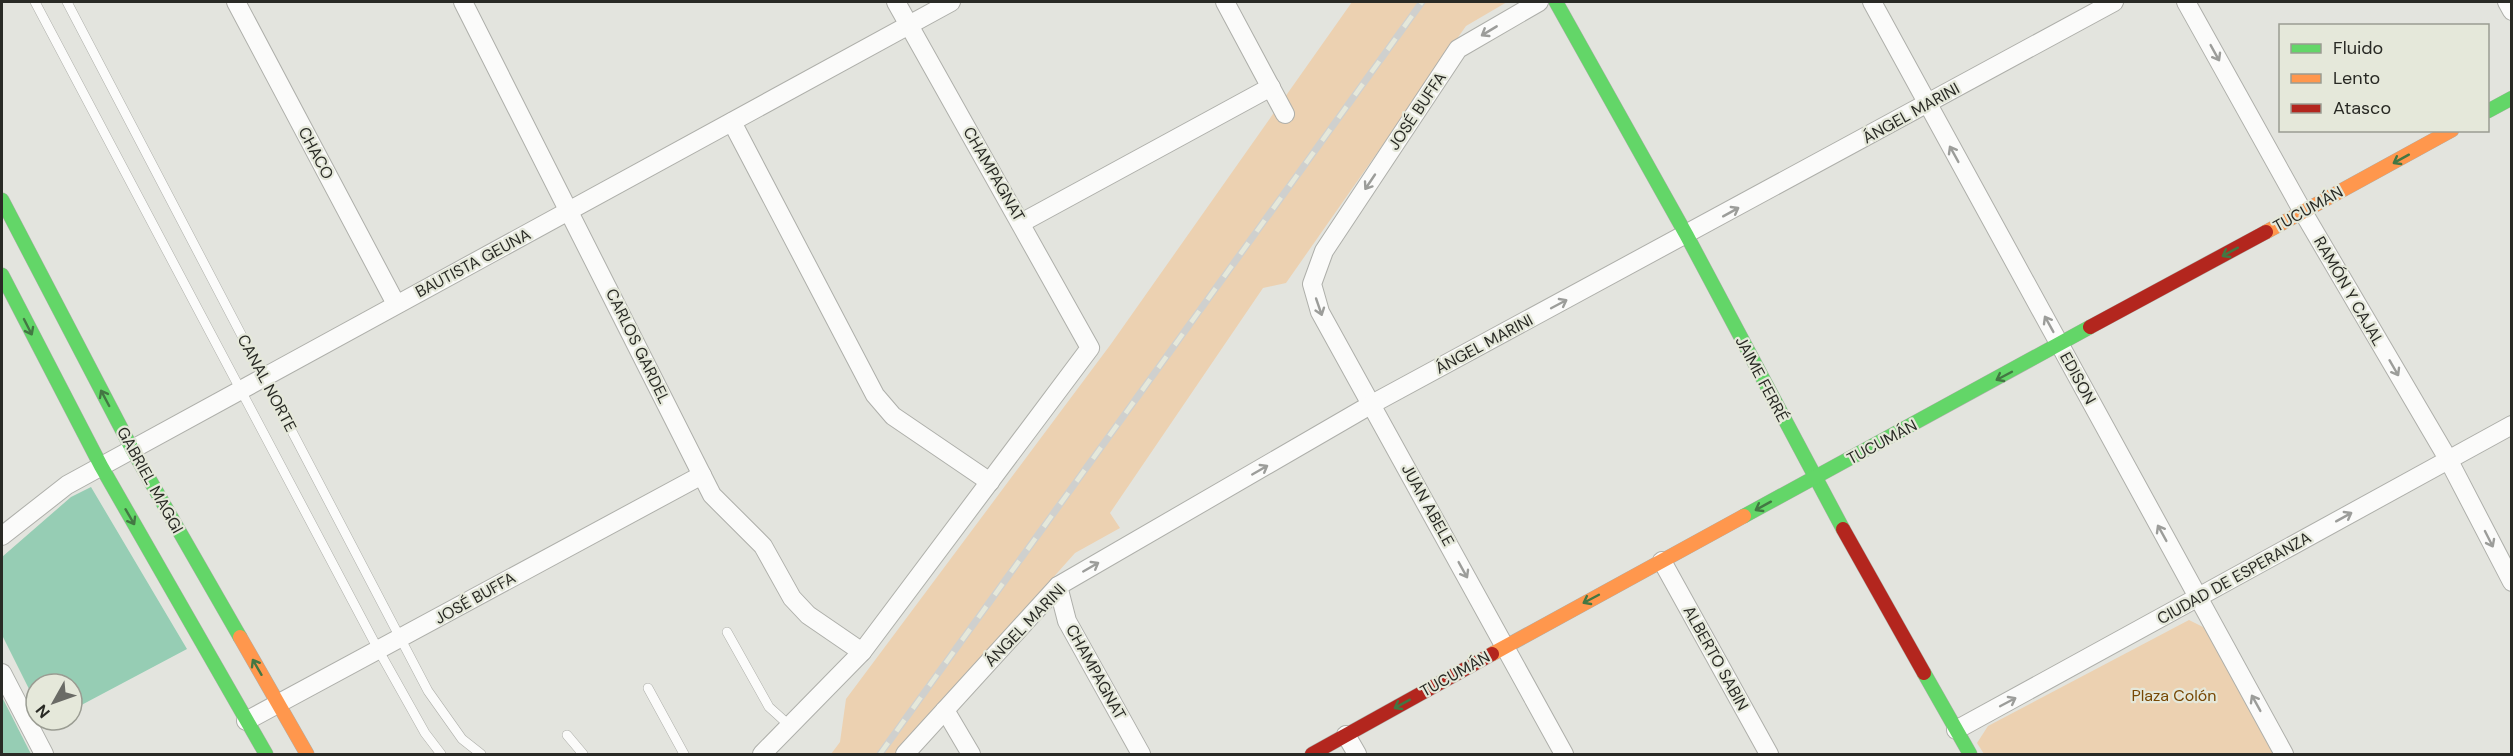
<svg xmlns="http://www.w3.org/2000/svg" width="2513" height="756" viewBox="0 0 2513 756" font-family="'DM Sans',sans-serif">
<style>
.green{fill:#ecd1b1}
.water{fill:#96cdb4}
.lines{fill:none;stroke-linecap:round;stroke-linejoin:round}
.lane-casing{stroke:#aeafaa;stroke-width:10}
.street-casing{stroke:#aeafaa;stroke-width:20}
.fast-casing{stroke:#aeafaa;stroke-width:15}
.slow-casing{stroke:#aeafaa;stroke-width:15}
.jam-casing{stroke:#aeafaa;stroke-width:15}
.lane{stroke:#fbfbfa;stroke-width:9}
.street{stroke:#fbfbfa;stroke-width:18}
.fast{stroke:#63d668;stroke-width:14}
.slow{stroke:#ff974d;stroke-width:14}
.jam{stroke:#b3261e;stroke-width:14}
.rail-casing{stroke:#cfd0ce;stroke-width:7}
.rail{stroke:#e5e8da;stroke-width:4.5;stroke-dasharray:14;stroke-linecap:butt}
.oneway{stroke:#9c9d9a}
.oneway2{stroke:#437743}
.labels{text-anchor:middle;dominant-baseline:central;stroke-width:4.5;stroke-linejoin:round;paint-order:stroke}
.street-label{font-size:16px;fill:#292a25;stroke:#e5e8da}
.park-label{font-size:16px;fill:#774804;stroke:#e5e8da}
</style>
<rect width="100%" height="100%" fill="#e3e4de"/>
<g class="green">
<path d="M1352,2H1507L1466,26L1286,283L1263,288L1110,513L1120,528L1075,553L896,754H831L840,742L846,699L1111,344Z"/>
<path d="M2189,620L2207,629L2275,754H1984L1977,743L1988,726Z"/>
</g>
<g class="water">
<path d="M91,487L187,649L72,710V684H36V703L2,635V557L71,497Z"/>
<path d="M2,697L31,754H2Z"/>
</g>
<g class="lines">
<g class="lane-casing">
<g id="lane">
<path d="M35,2L379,651L425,733L441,754"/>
<path d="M67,2L428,691L462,739L481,754"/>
<path d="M727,632L769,707L790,726"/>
<path d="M648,688L684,754"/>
<path d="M567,735L583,754"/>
</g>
</g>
<g class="street-casing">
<g id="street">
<path d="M236,2L396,304"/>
<path d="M463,2L712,495L763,546L792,598L808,615L862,652"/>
<path d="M1225,2L1285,114"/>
<path d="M1539,2L1458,49L1324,251L1312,284L1320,312L1564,754"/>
<path d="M1872,2L2284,754"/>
<path d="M2186,2L2303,212L2448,459L2512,582"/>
<path d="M2507,2L2512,11"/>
<path d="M732,122L875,395L893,416L990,482"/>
<path d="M1021,223L1271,87"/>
<path d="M2,536L67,485L951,2"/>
<path d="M1662,561L1769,754"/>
<path d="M1058,586L1067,621L1141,754"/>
<path d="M2,673L44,754"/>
<path d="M945,710L971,754"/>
<path d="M246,721L702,475"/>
<path d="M1956,730L2512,425"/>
<path d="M1346,735L1357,754"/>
<path d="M762,754L862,652L1090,348L896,2"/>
<path d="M905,754L1058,586L1372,404L2114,2"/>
</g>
</g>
<g class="fast-casing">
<g id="fast">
<path d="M1556,2L1687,236L1843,529"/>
<path d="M2488,111L2512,98"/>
<path d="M2,200L132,449L240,637"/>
<path d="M2,275L101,466L266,754"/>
<path d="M1744,516L2090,327"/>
<path d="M1924,673L1970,754"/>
</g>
</g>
<g class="slow-casing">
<g id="slow">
<path d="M2266,232L2452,130"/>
<path d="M240,637L307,754"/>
<path d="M1492,654L1744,516"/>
</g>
</g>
<g class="jam-casing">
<g id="jam">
<path d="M2090,327L2266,232"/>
<path d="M1843,529L1924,673"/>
<path d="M1312,754L1492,654"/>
</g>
</g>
<use href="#lane" class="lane"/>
<use href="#street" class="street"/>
<use href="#fast" class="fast"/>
<use href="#slow" class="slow"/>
<use href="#jam" class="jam"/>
<g class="rail-casing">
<path id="rail" d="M880,754L1422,2"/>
</g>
<use href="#rail" class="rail"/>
</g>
<defs><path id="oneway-shaft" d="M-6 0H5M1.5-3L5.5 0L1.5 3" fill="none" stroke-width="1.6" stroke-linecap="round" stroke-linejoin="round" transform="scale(1.5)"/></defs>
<g class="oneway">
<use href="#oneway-shaft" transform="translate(1489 31) rotate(149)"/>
<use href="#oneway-shaft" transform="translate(2215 53) rotate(61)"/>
<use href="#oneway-shaft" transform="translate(1954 154) rotate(-119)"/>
<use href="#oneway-shaft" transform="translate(1370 182) rotate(124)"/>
<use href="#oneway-shaft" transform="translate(1731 212) rotate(-29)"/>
<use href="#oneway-shaft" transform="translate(1559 304) rotate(-28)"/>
<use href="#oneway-shaft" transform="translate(1319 307) rotate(71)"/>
<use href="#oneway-shaft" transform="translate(2049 324) rotate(-119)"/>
<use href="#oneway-shaft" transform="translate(2394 368) rotate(60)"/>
<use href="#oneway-shaft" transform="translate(1260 470) rotate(-30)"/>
<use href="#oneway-shaft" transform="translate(2344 517) rotate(-29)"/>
<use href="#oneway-shaft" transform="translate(2162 533) rotate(-119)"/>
<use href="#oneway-shaft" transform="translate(2489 539) rotate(63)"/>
<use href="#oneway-shaft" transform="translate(1091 567) rotate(-30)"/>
<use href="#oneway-shaft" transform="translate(1463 570) rotate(61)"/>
<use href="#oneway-shaft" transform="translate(2008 702) rotate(-28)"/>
<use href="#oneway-shaft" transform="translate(2256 703) rotate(-119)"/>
</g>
<g class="oneway2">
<use href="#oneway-shaft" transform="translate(2401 159) rotate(151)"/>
<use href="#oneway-shaft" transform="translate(2230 252) rotate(151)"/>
<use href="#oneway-shaft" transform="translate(28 327) rotate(63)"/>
<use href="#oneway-shaft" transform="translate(2004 376) rotate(152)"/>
<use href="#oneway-shaft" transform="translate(105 398) rotate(-118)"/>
<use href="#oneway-shaft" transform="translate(1763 506) rotate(151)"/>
<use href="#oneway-shaft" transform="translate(130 517) rotate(60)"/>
<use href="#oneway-shaft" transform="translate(1591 599) rotate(152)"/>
<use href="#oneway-shaft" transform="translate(257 667) rotate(-120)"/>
<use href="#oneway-shaft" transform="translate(1402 704) rotate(151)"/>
</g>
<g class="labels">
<g class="street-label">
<text transform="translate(1417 111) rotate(-56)">JOSÉ BUFFA</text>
<text transform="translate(1911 113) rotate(-29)">ÁNGEL MARINI</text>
<text transform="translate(316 153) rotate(62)">CHACO</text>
<text transform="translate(994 174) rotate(60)">CHAMPAGNAT</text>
<text transform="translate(2308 209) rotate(-29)">TUCUMÁN</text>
<text transform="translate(473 263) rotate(-28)">BAUTISTA GEUNA</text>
<text transform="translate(2349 291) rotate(60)">RAMÓN Y CAJAL</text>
<text transform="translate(1484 344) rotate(-28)">ÁNGEL MARINI</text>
<text transform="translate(638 346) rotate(64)">CARLOS GARDEL</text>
<text transform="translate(2078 378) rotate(61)">EDISON</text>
<text transform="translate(1762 379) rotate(62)">JAIME FERRÉ</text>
<text transform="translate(267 383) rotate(62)">CANAL NORTE</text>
<text transform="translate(1882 442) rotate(-28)">TUCUMÁN</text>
<text transform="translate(150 480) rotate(61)">GABRIEL MAGGI</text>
<text transform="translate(1428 505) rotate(61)">JUAN ABELE</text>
<text transform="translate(2234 578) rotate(-29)">CIUDAD DE ESPERANZA</text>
<text transform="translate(475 598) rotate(-29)">JOSÉ BUFFA</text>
<text transform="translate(1025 625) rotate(-46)">ÁNGEL MARINI</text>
<text transform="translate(1716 658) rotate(61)">ALBERTO SABIN</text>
<text transform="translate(1096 672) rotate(61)">CHAMPAGNAT</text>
<text transform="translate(1455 674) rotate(-29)">TUCUMÁN</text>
</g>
<g class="park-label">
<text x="2174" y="695">Plaza Colón</text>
</g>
</g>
<rect width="2513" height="756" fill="none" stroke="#292a25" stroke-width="6"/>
<rect x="2279" y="24" width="210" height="108" fill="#e5e8da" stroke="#9a9c92" stroke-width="1.5"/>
<rect x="2291" y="44" width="30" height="9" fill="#63d668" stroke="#9a9c92" stroke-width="1.5"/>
<text x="2333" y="54" font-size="18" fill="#292a25">Fluido</text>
<rect x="2291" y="74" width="30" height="9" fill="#ff974d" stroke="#9a9c92" stroke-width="1.5"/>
<text x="2333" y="84" font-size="18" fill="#292a25">Lento</text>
<rect x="2291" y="104" width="30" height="9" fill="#b3261e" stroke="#9a9c92" stroke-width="1.5"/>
<text x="2333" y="114" font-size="18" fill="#292a25">Atasco</text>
<g transform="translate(54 702) rotate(230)"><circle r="28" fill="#e5e8da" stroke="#9a9c92" stroke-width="1.5"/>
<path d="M0-4.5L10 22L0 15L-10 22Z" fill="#6a6b66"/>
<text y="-9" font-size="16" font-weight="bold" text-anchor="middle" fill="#292a25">N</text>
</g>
</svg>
